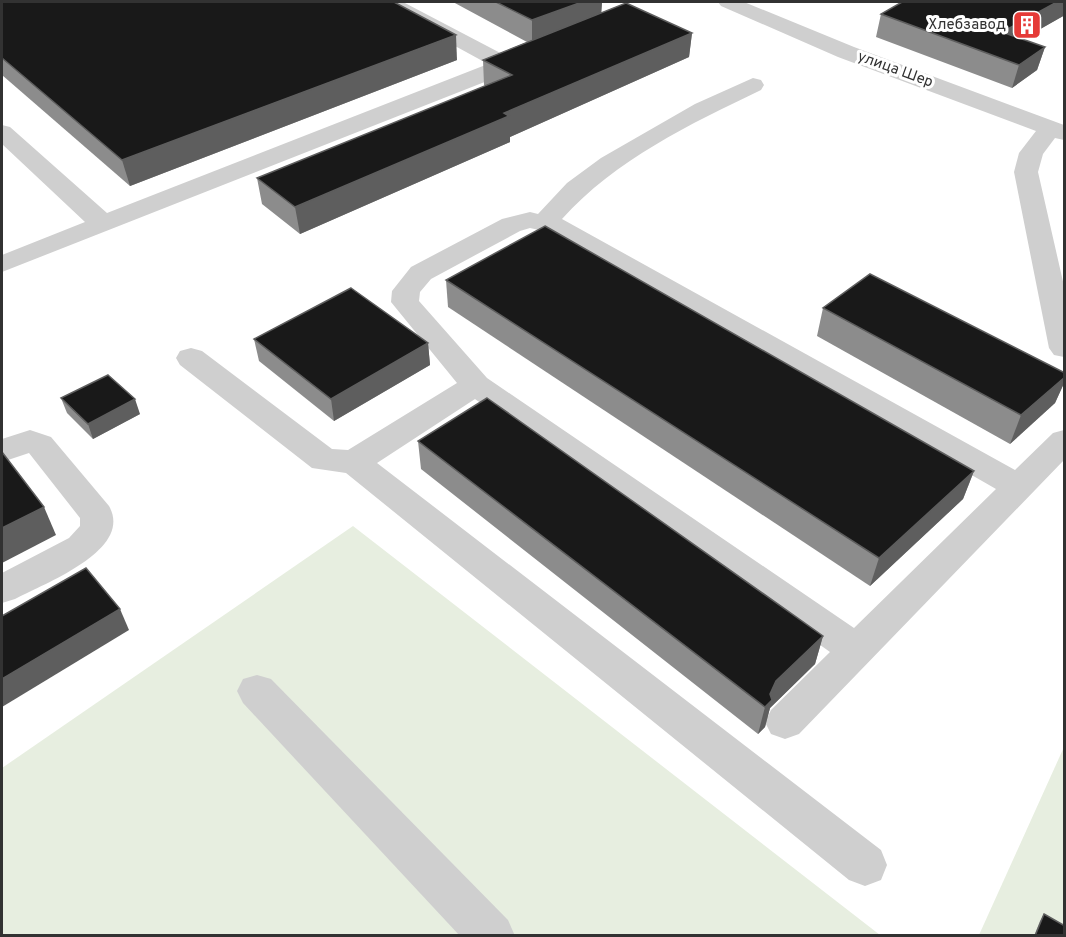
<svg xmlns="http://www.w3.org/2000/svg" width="1066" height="937" viewBox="0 0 1066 937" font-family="Overpass,sans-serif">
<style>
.green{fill:#e7eee0}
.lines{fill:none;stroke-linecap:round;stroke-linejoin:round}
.minor{fill:#cfcfcf;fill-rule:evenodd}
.wall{fill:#8c8c8c}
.shaded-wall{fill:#5e5e5e}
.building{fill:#191919;stroke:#5e5e5e;stroke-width:1.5}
.labels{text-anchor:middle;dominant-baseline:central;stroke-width:6;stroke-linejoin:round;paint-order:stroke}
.far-poi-label{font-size:15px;fill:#323232;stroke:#fff;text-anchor:end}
.far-street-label{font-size:15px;fill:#323232;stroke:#fff}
</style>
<rect width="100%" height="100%" fill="#fff"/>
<g class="green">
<path d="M353,526L880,935L2,936V768Z"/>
<path d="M1064,747V935H979Z"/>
</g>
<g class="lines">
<g class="minor">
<path d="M379,2H403L508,57L520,54L528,55L531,60L528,65L2,272V255L85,222L2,144V125L10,127L107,213L488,64L382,6Z"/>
<path d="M718,2H744L854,47L1064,125V140L1055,138L1043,154L1038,172L1064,286V357L1054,355L1049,348L1014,172L1019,153L1036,131L838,57L721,6Z"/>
<path d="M753,78L761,80L764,85L761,90C690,124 615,160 562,219L1015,470L1053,433L1064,430V460L799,734L785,739L771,734L765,722L771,710L830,652L475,399L377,463L881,850L887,865L881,880L865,886L849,880L346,473L312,468L180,365L176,358L180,351L191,348L202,351L332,449L348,450L457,383L391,302L392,291L411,267L502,219L530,212L538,214L567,183L601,158L695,104ZM530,228L548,232L996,489L854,628L487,378L419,301L420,292L431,279L520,231Z"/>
<path d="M30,430L51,437L109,506C134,550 45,583 15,599L2,603V573L69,538L80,526V518L29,453L2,462V439Z"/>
<path d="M257,675L271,679L508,920L515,936H460L243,703L237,691L243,679Z"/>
</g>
</g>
<g class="wall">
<path d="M2,2L457,60L130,186L2,75Z"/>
<path d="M453,2H602L601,13L692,33L689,57L510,137V142L300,234L262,204L257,178L486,86L484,85L483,60L527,42Z"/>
<path d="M1065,2V15L1022,39L1045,47L1037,70L1012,88L876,37L881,14Z"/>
<path d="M446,280L974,471L963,499L870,586L448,307Z"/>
<path d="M823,308L1065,373V381L1055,403L1010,444L817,336Z"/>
<path d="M254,339L428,343L430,365L334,421L259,361Z"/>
<path d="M61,398L140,414L93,439L67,413Z"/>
<path d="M418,441L823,636L815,664L770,708L765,727L758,734L421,469Z"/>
<path d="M1044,914L1065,936H1034L1040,921Z"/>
</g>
<g class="shaded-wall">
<path d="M582,2H602L601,18L532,45V20Z"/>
<path d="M1057,2H1065V15L995,55L1002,32Z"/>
<path d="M692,33L689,57L510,137V142L300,234L295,207L504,113Z"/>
<path d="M456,35L457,60L130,186L122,160Z"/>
<path d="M1045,47L1037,70L1012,88L1019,65Z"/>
<path d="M428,343L430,365L334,421L331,399Z"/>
<path d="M1065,377V381L1055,403L1010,444L1021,415Z"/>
<path d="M135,399L140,414L93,439L88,424Z"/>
<path d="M974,471L963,499L870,586L879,558Z"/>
<path d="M44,507L56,535L2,563V528Z"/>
<path d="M120,609L129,630L2,707V679Z"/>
<path d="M823,636L815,664L770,708L765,727L758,734L765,707L776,681Z"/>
</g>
<g class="building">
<path d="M2,2H394L456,35L122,160L2,58Z"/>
<path d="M496,2H582L532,20Z"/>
<path d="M902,2H1057L1002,32L1045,47L1019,65L881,14Z"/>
<path d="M626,3L692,33L504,113L509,116L295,207L257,178L512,75L483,60Z"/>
<path d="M545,226L974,471L879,558L446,280Z"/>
<path d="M870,274L1065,373V377L1021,415L823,308Z"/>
<path d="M351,288L428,343L331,399L254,339Z"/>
<path d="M108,375L135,399L88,424L61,398Z"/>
<path d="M487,398L823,636L776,681L770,694L772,700L765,707L418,441Z"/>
<path d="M2,452L44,507L2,528Z"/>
<path d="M86,568L120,609L2,679V616Z"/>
<path d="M1044,914L1065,926V936H1035Z"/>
</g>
<defs>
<g id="building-square" transform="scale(1.5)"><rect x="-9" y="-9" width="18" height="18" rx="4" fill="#e53a37" stroke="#fff"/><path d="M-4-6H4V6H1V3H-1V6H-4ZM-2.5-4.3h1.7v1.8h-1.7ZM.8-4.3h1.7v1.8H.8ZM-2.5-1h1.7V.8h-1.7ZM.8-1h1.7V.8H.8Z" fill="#fff"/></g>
</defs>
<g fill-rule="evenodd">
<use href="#building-square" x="1027" y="25"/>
</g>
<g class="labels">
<g class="far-poi-label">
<text x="1006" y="25">Хлебзавод</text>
</g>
<g class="far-street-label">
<text transform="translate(895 70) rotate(20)">улица Шер</text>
</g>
</g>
<rect width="1066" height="937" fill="none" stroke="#323232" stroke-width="6"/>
</svg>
